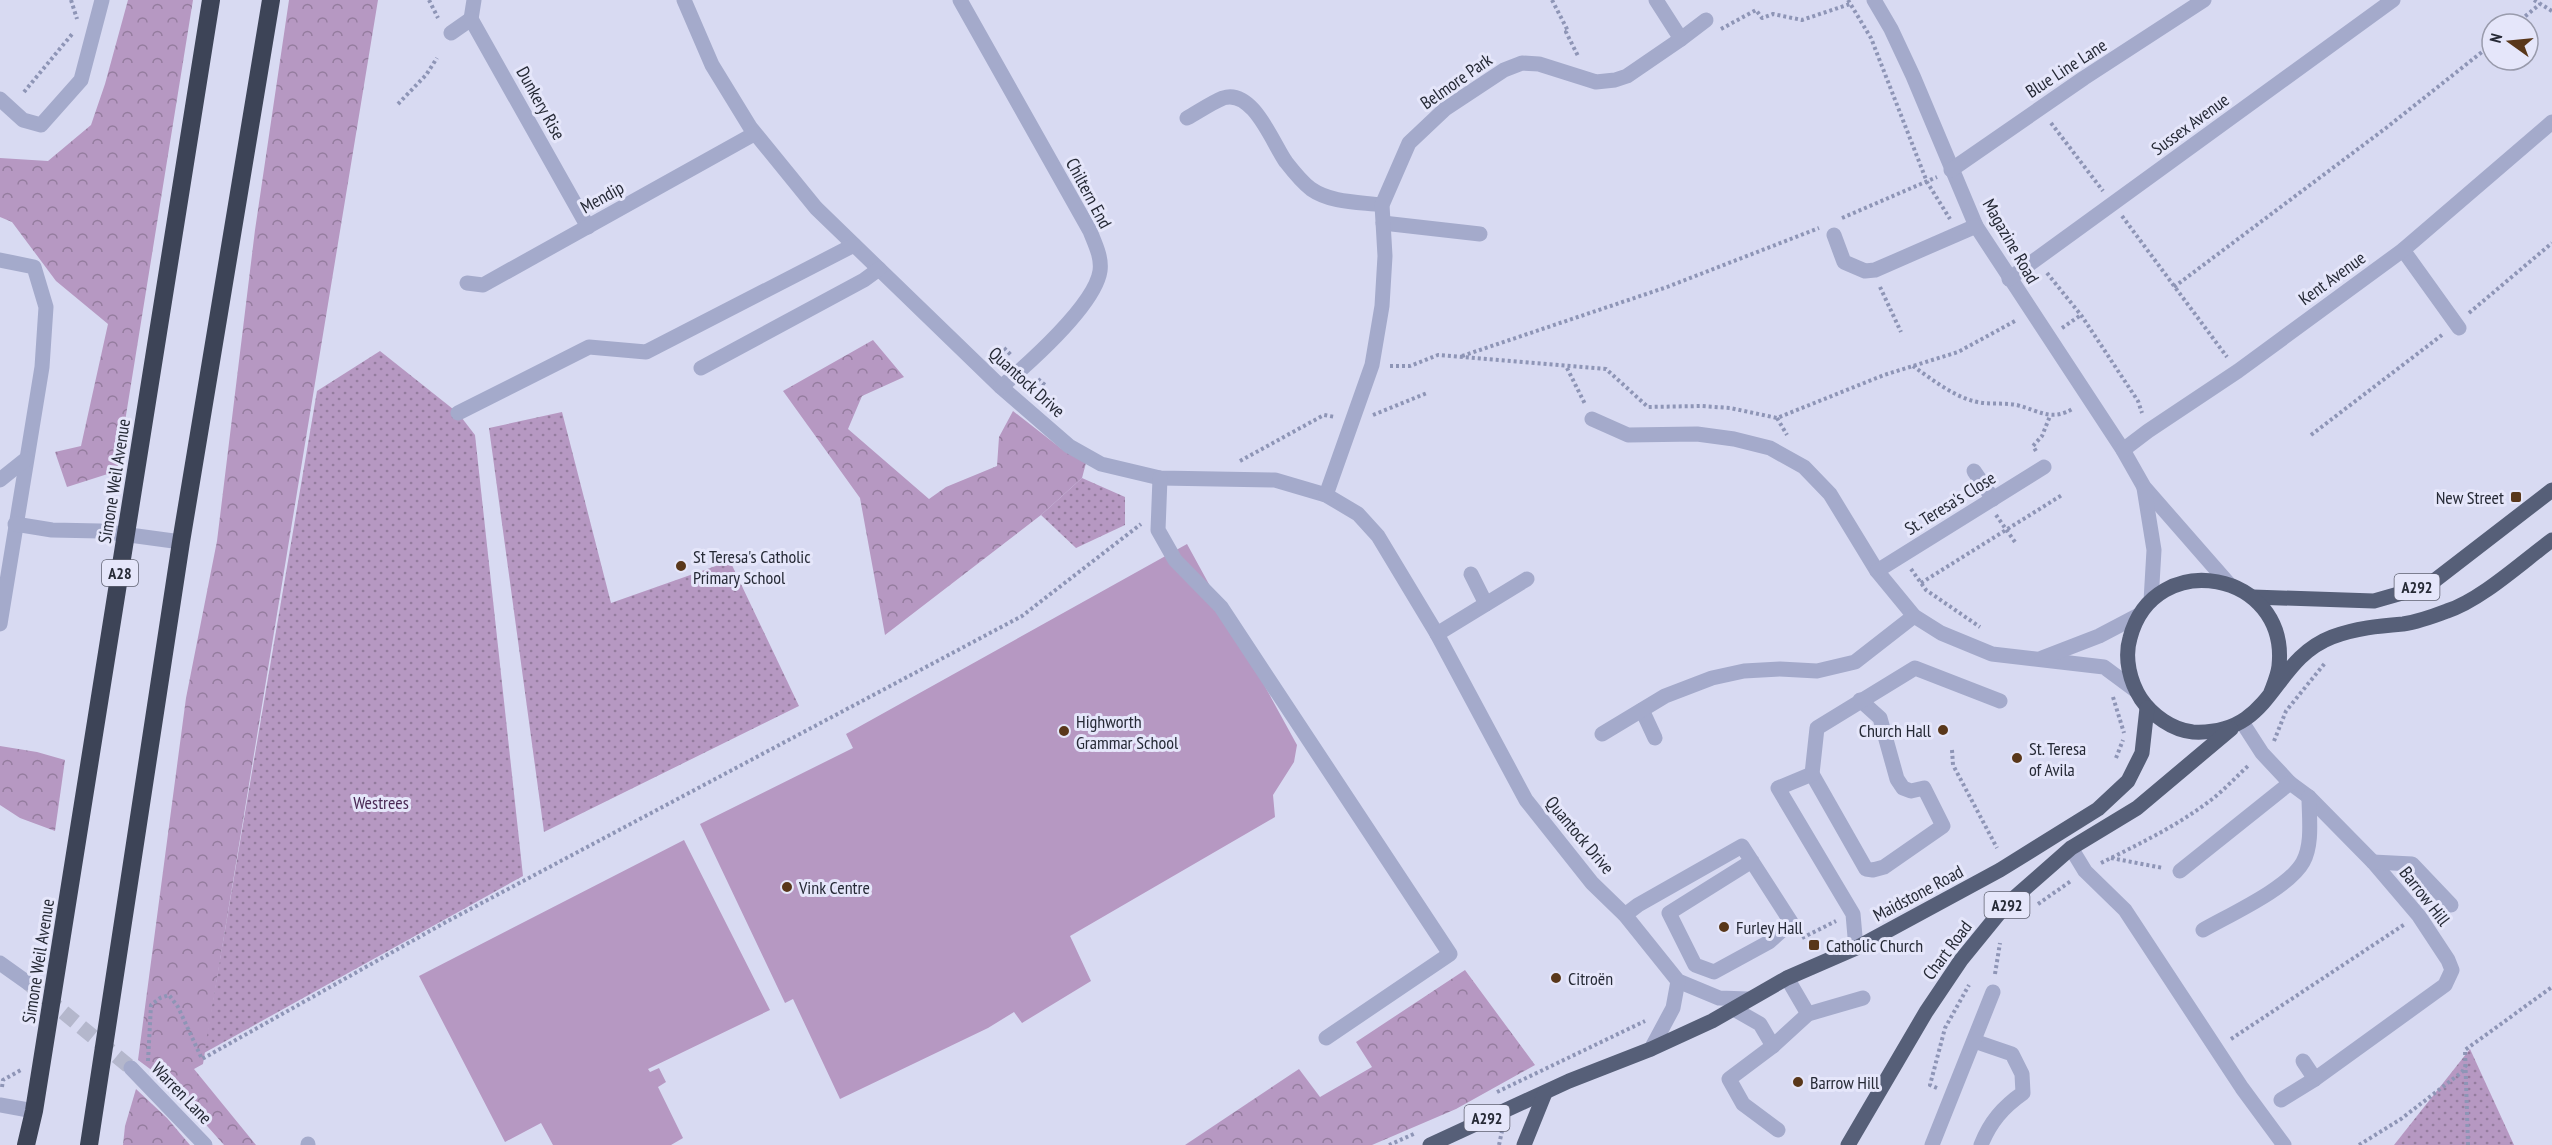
<svg xmlns="http://www.w3.org/2000/svg" width="2552" height="1145" viewBox="0 0 2552 1145" font-family="'PT Sans Narrow',sans-serif">
<style>
.forest{fill:url(#forest-crowns)}
.park{fill:url(#park-dots)}
.pitch{fill:#b698c2}
.lines{fill:none;stroke-linecap:round;stroke-linejoin:round}
.minor-tunnel{stroke:#b4b7cc;stroke-width:15;stroke-dasharray:15 8;stroke-linecap:butt}
.path{stroke:#8e95b6;stroke-width:4;stroke-dasharray:3 3;stroke-linecap:butt}
.minor{stroke:#a4aacb;stroke-width:15}
.major{stroke:#565f78;stroke-width:15}
.highway{stroke:#3d4457;stroke-width:18}
.poi-dot{fill:#59371a;stroke:#e5e6fa;stroke-width:2}
.labels{text-anchor:middle;dominant-baseline:central;stroke-width:6;stroke-linejoin:round;paint-order:stroke}
.shield{fill:#e5e6fa;stroke:#5f6271;stroke-width:1.5}
.shield-label{font-size:16px;font-weight:bold;fill:#262a36}
.street-label{font-size:18px;fill:#262a36;stroke:#e5e6fa}
.poi-label{font-size:18px;fill:#262a36;stroke:#e5e6fa;text-anchor:start}
.park-label{font-size:18px;fill:#4a2955;stroke:#e5e6fa}
</style>
<defs>
<pattern id="forest-crowns" width="20" height="18" patternUnits="userSpaceOnUse" patternTransform="scale(1.5)"><rect width="20" height="18" fill="#b698c2"/><path d="M2 6a3 3 0 1 1 6 0M12 15a3 3 0 1 1 6 0" fill="none" stroke="#947c9e"/></pattern>
<pattern id="park-dots" width="8" height="8" patternUnits="userSpaceOnUse" patternTransform="scale(1.5)"><rect width="8" height="8" fill="#b698c2"/><path d="M2 2h.1M6 6h.1" fill="none" stroke="#947c9e" stroke-width="1.8" stroke-linecap="round"/></pattern>
</defs>
<rect width="100%" height="100%" fill="#d8daf2"/>
<g class="forest">
<path d="M128,0H193L117,471L67,487L55,452L81,446L108,324L56,281L12,222L0,217V158L48,161L91,125L105,84Z"/>
<path d="M289,0H378L203,1064L194,1069L256,1145H224L169,1083L138,1060L186,698L217,541L255,230Z"/>
<path d="M873,340L904,377L862,396L848,429L929,499L946,487L997,466L999,437L1013,411L1063,450L1086,463L1082,478L1041,515L885,635L860,498L783,391Z"/>
<path d="M0,746L37,752L65,760L55,831L20,818L0,805Z"/>
<path d="M1465,970L1535,1065L1456,1109L1372,1145H1185L1299,1069L1320,1097L1372,1067L1356,1042Z"/>
<path d="M136,1089L167,1118L190,1145H123L125,1126Z"/>
</g>
<g class="park">
<path d="M380,351L458,413L475,435L523,876L204,1053L317,391Z"/>
<path d="M562,412L611,603L730,561L799,706L544,832L489,428Z"/>
<path d="M1082,478L1125,497V525L1076,548L1041,515Z"/>
<path d="M2470,1049L2514,1145H2394Z"/>
</g>
<g class="pitch">
<path d="M1187,544L1297,745L1294,762L1273,795L1275,817L1070,936L1091,981L1022,1023L1014,1012L988,1028L840,1099L793,999L785,1003L700,824L853,748L846,734Z"/>
<path d="M684,840L770,1010L648,1069L650,1072L659,1068L666,1082L658,1087L683,1138L671,1145H553L541,1123L505,1142L419,976Z"/>
</g>
<g class="lines">
<path class="minor-tunnel" d="M28,983L131,1068"/>
<g class="path">
<path d="M71,0L77,19"/>
<path d="M429,0L438,18"/>
<path d="M1552,0L1568,31L1566,32L1578,56"/>
<path d="M1848,0L1871,38L1927,182L1950,219"/>
<path d="M2534,0L2552,11"/>
<path d="M2516,24L2540,4"/>
<path d="M1721,29L1756,10L1762,18L1773,14L1802,20L1850,4"/>
<path d="M24,92L73,33"/>
<path d="M398,104L426,75L437,58"/>
<path d="M2051,123L2103,191"/>
<path d="M2122,216L2227,357"/>
<path d="M1842,218L1937,177"/>
<path d="M2047,273L2081,315L2138,401L2142,413"/>
<path d="M1880,287L1901,332"/>
<path d="M2174,287L2386,128L2492,44"/>
<path d="M2469,313L2552,243"/>
<path d="M2062,328L2081,315"/>
<path d="M1004,348L1012,356"/>
<path d="M1462,356L1667,287L1819,228"/>
<path d="M1390,366H1410L1438,355L1606,369L1648,407L1701,406L1730,408L1777,418L1884,375L1958,352L2015,321"/>
<path d="M1913,366C1933,380 1959,401 1984,403C1995,404 2006,403 2017,405C2040,411 2052,422 2074,408"/>
<path d="M1567,368L1585,404"/>
<path d="M1038,379L1045,385"/>
<path d="M1373,415L1427,393"/>
<path d="M1777,418L1787,435"/>
<path d="M2311,435L2442,335"/>
<path d="M2036,451L2033,446L2042,436L2050,416"/>
<path d="M1240,461L1324,415L1335,417"/>
<path d="M1996,515L2015,542"/>
<path d="M1911,569L1926,590L1980,627"/>
<path d="M1921,583L2062,495"/>
<path d="M2113,697L2124,733"/>
<path d="M2274,741L2286,711L2325,663"/>
<path d="M1952,750L1953,765L1997,848"/>
<path d="M2116,758L2123,740"/>
<path d="M2111,858L2163,868"/>
<path d="M2101,863C2139,844 2177,826 2211,800C2224,790 2236,777 2249,765"/>
<path d="M2038,904L2071,881"/>
<path d="M1802,938L1836,921"/>
<path d="M1995,974L2000,943"/>
<path d="M2231,1039L2405,924"/>
<path d="M148,1061L151,1005L160,998L169,995L178,1007L202,1059L446,922L1022,616L1141,524"/>
<path d="M2,1087L3,1080L21,1070"/>
<path d="M1937,1088L1930,1085L1945,1028L1969,985"/>
<path d="M1497,1092L1645,1021"/>
<path d="M1389,1145L1416,1133"/>
<path d="M1499,1145L1502,1131"/>
<path d="M2359,1145L2401,1119L2462,1072L2466,1065"/>
<path d="M2468,1145L2465,1050L2552,987"/>
</g>
<g class="minor">
<path d="M684,0L712,65L750,127L816,208L1001,387L1069,446L1101,464L1160,478L1275,480L1326,495L1358,514L1378,536L1437,634L1526,800L1592,883L1625,915L1678,981L1719,998L1748,999"/>
<path d="M960,0L1090,231C1095,244 1102,257 1100,271C1095,305 1028,364 1001,387"/>
<path d="M1874,0L1891,29L1913,76L1976,226L2123,450L2144,487L2228,583"/>
<path d="M471,19L474,0"/>
<path d="M451,33L471,19L588,227"/>
<path d="M1681,39L1706,20"/>
<path d="M0,99L23,120L41,125L81,80L102,0"/>
<path d="M1187,118C1198,112 1211,103 1223,98C1253,88 1273,144 1286,162C1293,171 1303,183 1311,189C1331,203 1359,202 1382,205"/>
<path d="M1951,170L2084,78L2204,0"/>
<path d="M1383,223L1480,234"/>
<path d="M1834,235L1844,262L1865,271L1875,270L1976,226"/>
<path d="M2403,250L2459,328"/>
<path d="M0,260L34,267L46,307L42,367L0,624"/>
<path d="M2009,279L2393,0"/>
<path d="M467,283L483,285L754,134"/>
<path d="M701,368L864,280L879,269"/>
<path d="M458,413L589,347L646,352L854,245"/>
<path d="M1592,419L1628,435L1697,434L1734,439L1770,448L1804,467L1830,494L1877,571L1914,616L1941,633L1992,654L2104,667L2135,690"/>
<path d="M2123,450L2148,431L2238,371L2403,250L2552,122"/>
<path d="M1974,471L1993,499"/>
<path d="M1160,478L1158,530L1175,560L1221,607L1450,954L1326,1038"/>
<path d="M0,480L26,459"/>
<path d="M2144,488L2154,550L2151,601"/>
<path d="M1326,495L1372,365L1382,306L1385,256L1382,205L1409,143L1445,109L1504,70L1522,63L1539,64L1596,82L1615,80L1627,76L1681,39L1656,0"/>
<path d="M15,524L52,530L100,531L181,542"/>
<path d="M1877,571L2044,467"/>
<path d="M1471,574L1486,604"/>
<path d="M1437,634L1527,579"/>
<path d="M2042,658L2099,636L2139,615"/>
<path d="M1642,710L1655,738"/>
<path d="M2242,722L2262,753L2290,783L2309,797L2373,862L2419,916L2448,960L2452,970L2445,985L2315,1079L2281,1100"/>
<path d="M1602,734L1665,696L1712,678L1744,671L1780,669L1817,671L1855,662L1914,616"/>
<path d="M1812,774L1866,869L1873,870L1884,867L1943,826L1924,788L1911,791L1903,788L1897,779L1880,718L1860,700"/>
<path d="M2071,848L2085,871L2125,910L2242,1088L2284,1145"/>
<path d="M2373,862L2412,864L2451,905"/>
<path d="M2180,871L2290,783"/>
<path d="M1625,915L1638,905L1742,846L1791,922L1769,942L1714,972L1695,965L1669,913L1752,861"/>
<path d="M2203,930C2229,915 2289,888 2303,862C2313,844 2309,817 2309,797"/>
<path d="M1856,948L1853,914L1778,788L1812,774L1817,728L1915,668L2000,701"/>
<path d="M0,963L28,983"/>
<path d="M1787,978L1808,1014"/>
<path d="M1732,1008L1760,1024L1773,1046"/>
<path d="M1974,1041L2012,1054L2022,1074L2023,1093C2003,1107 1990,1122 1981,1145"/>
<path d="M1651,1049L1673,1008L1678,981"/>
<path d="M2303,1061L2315,1079"/>
<path d="M131,1068L205,1145"/>
<path d="M0,1105L34,1111"/>
<path d="M1778,1130L1743,1104L1729,1079L1773,1046L1808,1014L1863,998"/>
<path d="M308,1145V1144"/>
<path d="M1932,1145L1993,992"/>
</g>
<g class="major">
<path d="M2253,597L2374,601L2409,591L2434,581L2552,490"/>
<path d="M2271,692C2274,684 2278,675 2279,666C2289,571 2154,546 2130,638C2124,658 2130,682 2141,699C2152,715 2172,730 2193,732C2274,736 2270,661 2332,637C2356,628 2379,626 2403,624C2417,622 2434,616 2447,611C2481,600 2522,562 2552,540"/>
<path d="M1430,1145L1569,1081L1651,1049L1712,1021L1787,978L1856,948L2000,870L2098,809L2128,781L2142,753L2147,708"/>
<path d="M1524,1145L1545,1093"/>
<path d="M1848,1145L1926,1012L1961,960L2005,906L2071,848L2137,808L2231,729"/>
</g>
<g class="highway">
<path d="M26,1145L34,1111L211,0"/>
<path d="M89,1145L181,542L271,0"/>
</g>
</g>
<g class="poi-dot">
<rect x="2510" y="491" width="12" height="12" rx="3"/>
<circle cx="681" cy="566" r="6"/>
<circle cx="1943" cy="730" r="6"/>
<circle cx="1064" cy="731" r="6"/>
<circle cx="2017" cy="758" r="6"/>
<circle cx="787" cy="887" r="6"/>
<circle cx="1724" cy="927" r="6"/>
<rect x="1808" y="939" width="12" height="12" rx="3"/>
<circle cx="1556" cy="978" r="6"/>
<circle cx="1798" cy="1082" r="6"/>
</g>
<g class="labels">
<g class="shield">
<rect x="102" y="560" width="36" height="26" rx="4.5"/>
<rect x="2394.5" y="574" width="45" height="26" rx="4.5"/>
<rect x="1984.5" y="892" width="45" height="26" rx="4.5"/>
<rect x="1464.5" y="1105" width="45" height="26" rx="4.5"/>
</g>
<g class="shield-label">
<text x="120" y="573">A28</text>
<text x="2417" y="587">A292</text>
<text x="2007" y="905">A292</text>
<text x="1487" y="1118">A292</text>
</g>
<g class="street-label">
<text transform="translate(2066 68) rotate(-33)">Blue Line Lane</text>
<text transform="translate(1456 81) rotate(-35)">Belmore Park</text>
<text transform="translate(541 103) rotate(61)">Dunkery Rise</text>
<text transform="translate(2190 124) rotate(-36)">Sussex Avenue</text>
<text transform="translate(1089 193) rotate(62)">Chiltern End</text>
<text transform="translate(602 197) rotate(-29)">Mendip</text>
<text transform="translate(2011 241) rotate(60)">Magazine Road</text>
<text transform="translate(2332 278) rotate(-36)">Kent Avenue</text>
<text transform="translate(1027 382) rotate(42)">Quantock Drive</text>
<text transform="translate(114 481) rotate(-81)">Simone Weil Avenue</text>
<text transform="translate(1950 503) rotate(-32)">St. Teresa's Close</text>
<text transform="translate(1580 835) rotate(50)">Quantock Drive</text>
<text transform="translate(1918 893) rotate(-28)">Maidstone Road</text>
<text transform="translate(2425 896) rotate(52)">Barrow Hill</text>
<text transform="translate(1947 950) rotate(-53)">Chart Road</text>
<text transform="translate(38 961) rotate(-81)">Simone Weil Avenue</text>
<text transform="translate(182 1093) rotate(46)">Warren Lane</text>
</g>
<g class="poi-label">
<text x="2504" y="497" text-anchor="end">New Street</text>
<text x="693" y="556">St Teresa's Catholic<tspan x="693" dy="21">Primary School</tspan></text>
<text x="1076" y="721">Highworth<tspan x="1076" dy="21">Grammar School</tspan></text>
<text x="1931" y="730" text-anchor="end">Church Hall</text>
<text x="2029" y="748">St. Teresa<tspan x="2029" dy="21">of Avila</tspan></text>
<text x="799" y="887">Vink Centre</text>
<text x="1736" y="927">Furley Hall</text>
<text x="1826" y="945">Catholic Church</text>
<text x="1568" y="978">Citroën</text>
<text x="1810" y="1082">Barrow Hill</text>
</g>
<g class="park-label">
<text x="381" y="802">Westrees</text>
</g>
</g>
<g transform="translate(2510 42) rotate(285)"><circle r="28" fill="#e5e6fa" stroke="#999bac" stroke-width="1.5"/>
<path d="M0-4.5L10 22L0 15L-10 22Z" fill="#59371a"/>
<text y="-9" font-size="16" font-weight="bold" text-anchor="middle" fill="#262a36">N</text>
</g>
</svg>
